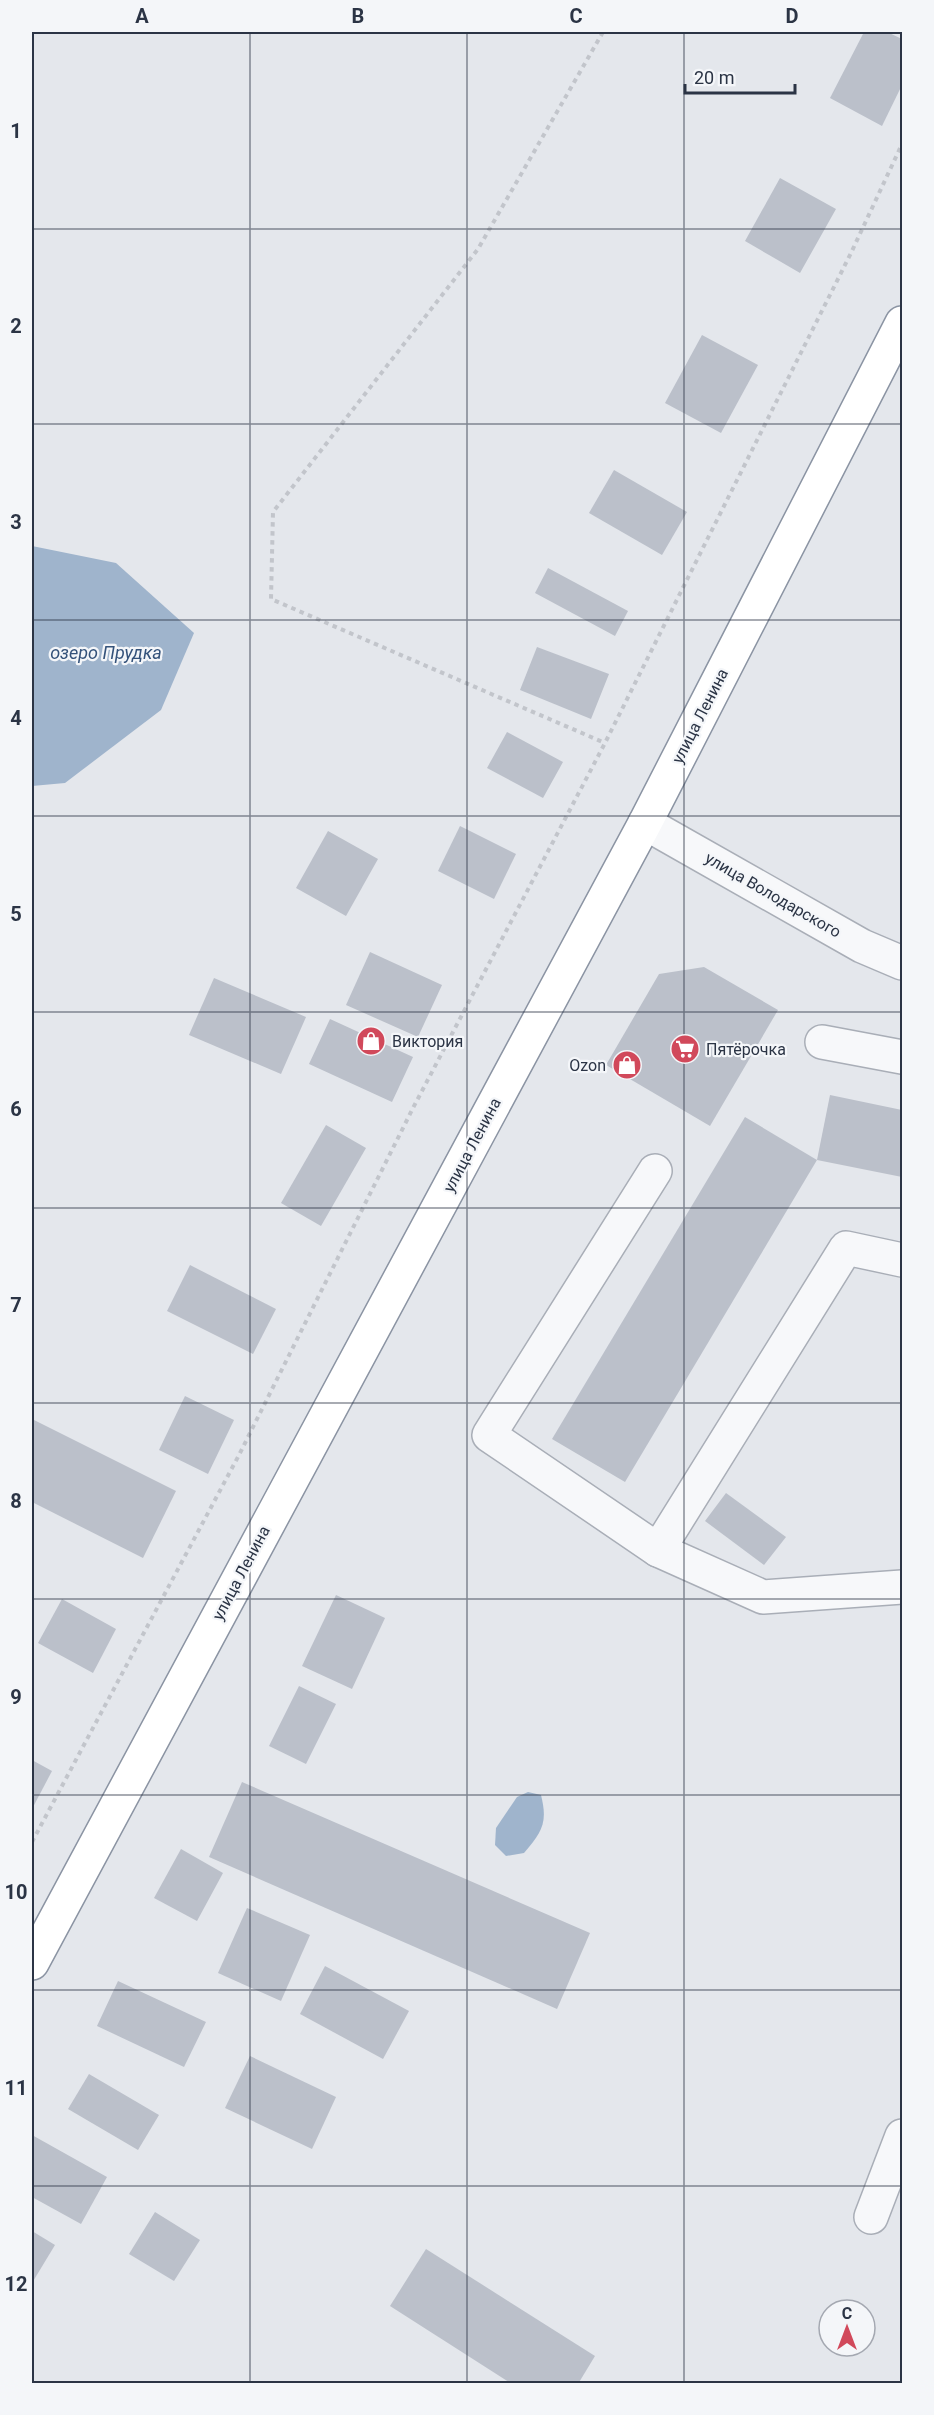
<svg xmlns="http://www.w3.org/2000/svg" width="934" height="2415" viewBox="0 0 934 2415" font-family="Roboto,sans-serif">
<style>
.water{fill:#9fb4cc}
.building{fill:#bbc0ca}
.lines{fill:none;stroke-linecap:round;stroke-linejoin:round}
.minor-casing{stroke:#a9aeb7;stroke-width:36}
.highway-casing{stroke:#8b94a3;stroke-width:36}
.path{stroke:#c2c5cb;stroke-width:4;stroke-dasharray:4.5 4.5;stroke-linecap:butt}
.minor{stroke:#f7f8fa;stroke-width:33}
.highway{stroke:#fff;stroke-width:33}
.grid{fill:none;stroke:#2b3445;stroke-width:1.5;stroke-opacity:0.55}
.labels{text-anchor:middle;dominant-baseline:central;stroke-width:4.5;stroke-linejoin:round;paint-order:stroke}
.street-label{font-size:16px;fill:#2b3445;stroke:#f4f6f9}
.poi-label{font-size:16px;fill:#2b3445;stroke:#f4f6f9;text-anchor:start}
.water-label{font-size:18px;font-style:italic;fill:#34527a;stroke:#f4f6f9}
.neatline{fill:none;stroke:#2b3445;stroke-width:2}
.grid-label{font-size:20px;text-anchor:middle;font-weight:bold;fill:#2b3445}
</style>
<rect width="100%" height="100%" fill="#e4e7ec"/>
<g class="water">
<path d="M32,546L116,563L194,633L161,710L65,783L32,786Z"/>
<path d="M528,1792L541,1795C548,1823 542,1832 524,1853L506,1856L495,1845L496,1828L517,1797Z"/>
</g>
<g class="building">
<path d="M864,32H887L902,39V85L882,126L830,98Z"/>
<path d="M780,178L836,209L800,273L745,241Z"/>
<path d="M702,335L758,365L721,433L665,403Z"/>
<path d="M614,470L687,512L662,555L589,513Z"/>
<path d="M548,568L628,611L615,636L535,593Z"/>
<path d="M537,647L609,674L591,719L520,690Z"/>
<path d="M507,732L563,762L543,798L487,768Z"/>
<path d="M460,826L516,854L494,899L438,871Z"/>
<path d="M328,831L378,859L346,916L296,888Z"/>
<path d="M370,952L442,985L418,1037L346,1005Z"/>
<path d="M704,967L778,1010L710,1126L606,1065L659,974Z"/>
<path d="M214,978L306,1017L281,1074L189,1035Z"/>
<path d="M330,1019L413,1057L392,1102L309,1064Z"/>
<path d="M830,1095L902,1110V1177L817,1160Z"/>
<path d="M745,1117L817,1160L625,1482L552,1439Z"/>
<path d="M326,1125L366,1148L321,1226L281,1203Z"/>
<path d="M190,1265L276,1309L253,1354L167,1311Z"/>
<path d="M185,1396L234,1420L208,1474L159,1450Z"/>
<path d="M32,1419L176,1491L143,1558L32,1502Z"/>
<path d="M726,1493L786,1537L764,1565L705,1521Z"/>
<path d="M336,1595L385,1618L352,1689L302,1666Z"/>
<path d="M62,1599L116,1629L93,1673L38,1643Z"/>
<path d="M299,1686L336,1704L306,1764L269,1746Z"/>
<path d="M32,1760L52,1771L32,1809Z"/>
<path d="M242,1782L590,1933L557,2009L209,1857Z"/>
<path d="M181,1849L223,1873L197,1921L154,1898Z"/>
<path d="M247,1908L310,1935L281,2001L218,1973Z"/>
<path d="M325,1966L409,2011L383,2059L300,2014Z"/>
<path d="M118,1981L206,2022L184,2067L97,2026Z"/>
<path d="M250,2056L336,2097L312,2149L225,2108Z"/>
<path d="M89,2074L159,2115L138,2150L68,2109Z"/>
<path d="M32,2135L107,2177L81,2224L32,2197Z"/>
<path d="M155,2212L200,2240L174,2281L129,2254Z"/>
<path d="M32,2231L55,2245L32,2283Z"/>
<path d="M426,2249L595,2356L578,2384H512L390,2306Z"/>
</g>
<g class="lines">
<g class="minor-casing">
<g id="minor">
<path d="M645,823L862,946L902,963"/>
<path d="M822,1042L902,1057"/>
<path d="M655,1171L489,1435L658,1550"/>
<path d="M902,1260L846,1248L658,1550L763,1597L902,1587"/>
<path d="M871,2217L902,2136"/>
</g>
</g>
<g class="highway-casing">
<path id="highway" d="M32,1963L645,823L902,323"/>
</g>
<g class="path">
<path d="M603,32L478,249L273,512L271,599L605,743"/>
<path d="M32,1842L239,1455L413,1108L605,743L851,253L902,144"/>
</g>
<use href="#minor" class="minor"/>
<use href="#highway" class="highway"/>
</g>
<path class="grid" d="M250,32V2384M467,32V2384M684,32V2384M32,229H902M32,424H902M32,620H902M32,816H902M32,1012H902M32,1208H902M32,1403H902M32,1599H902M32,1795H902M32,1990H902M32,2186H902"/>
<defs>
<g id="shop-disc" transform="scale(1.5)"><circle r="9.5" fill="#d1495b" stroke="#f4f6f9"/><path d="M-5-2.5h2.3a2.7 3.5 0 0 1 5.4 0H5L5.5 6h-11ZM-1.5-2.5h3a1.5 2.3 0 0 0-3 0Z" fill="#fff"/></g>
<g id="supermarket-disc" transform="scale(1.5)"><circle r="9.5" fill="#d1495b" stroke="#f4f6f9"/><path d="M-6-5.5h2.5l.6 2H6L4.5 2H-2.5L-4.4-4H-6ZM-1.5 3.2a1.3 1.3 0 1 0 .1 0ZM3 3.2a1.3 1.3 0 1 0 .1 0Z" fill="#fff"/></g>
</defs>
<g fill-rule="evenodd">
<use href="#shop-disc" x="371" y="1041"/>
<use href="#supermarket-disc" x="685" y="1049"/>
<use href="#shop-disc" x="627" y="1065"/>
</g>
<g class="labels">
<g class="street-label">
<text transform="translate(700 716) rotate(-63)">улица Ленина</text>
<text transform="translate(773 895) rotate(30)">улица Володарского</text>
<text transform="translate(472 1145) rotate(-62)">улица Ленина</text>
<text transform="translate(241 1573) rotate(-62)">улица Ленина</text>
</g>
<g class="poi-label">
<text x="392" y="1041">Виктория</text>
<text x="706" y="1049">Пятёрочка</text>
<text x="606" y="1065" text-anchor="end">Ozon</text>
</g>
<g class="water-label">
<text x="106" y="652">озеро Прудка</text>
</g>
</g>
<rect width="934" height="2415" fill="none" stroke="#f4f6f9" stroke-width="66"/>
<g transform="translate(847 2328)"><circle r="28" fill="#f4f6f9" stroke="#a4a8b1" stroke-width="1.5"/>
<path d="M0-4.5L10 22L0 15L-10 22Z" fill="#d1495b"/>
<text y="-9" font-size="16" font-weight="bold" text-anchor="middle" fill="#2b3445">С</text>
</g>
<path d="M685 84v9h110v-9" fill="none" stroke="#2b3445" stroke-width="3"/>
<text x="694" y="84" font-size="18" fill="#2b3445" stroke="#f4f6f9" stroke-width="4.5" paint-order="stroke">20 m</text>
<rect x="33" y="33" width="868" height="2349" class="neatline"/>
<g class="grid-label">
<text x="142" y="23">A</text>
<text x="358" y="23">B</text>
<text x="576" y="23">C</text>
<text x="792" y="23">D</text>
<text x="16" y="138">1</text>
<text x="16" y="333">2</text>
<text x="16" y="529">3</text>
<text x="16" y="725">4</text>
<text x="16" y="921">5</text>
<text x="16" y="1116">6</text>
<text x="16" y="1312">7</text>
<text x="16" y="1508">8</text>
<text x="16" y="1704">9</text>
<text x="16" y="1899">10</text>
<text x="16" y="2095">11</text>
<text x="16" y="2291">12</text>
</g>
</svg>
